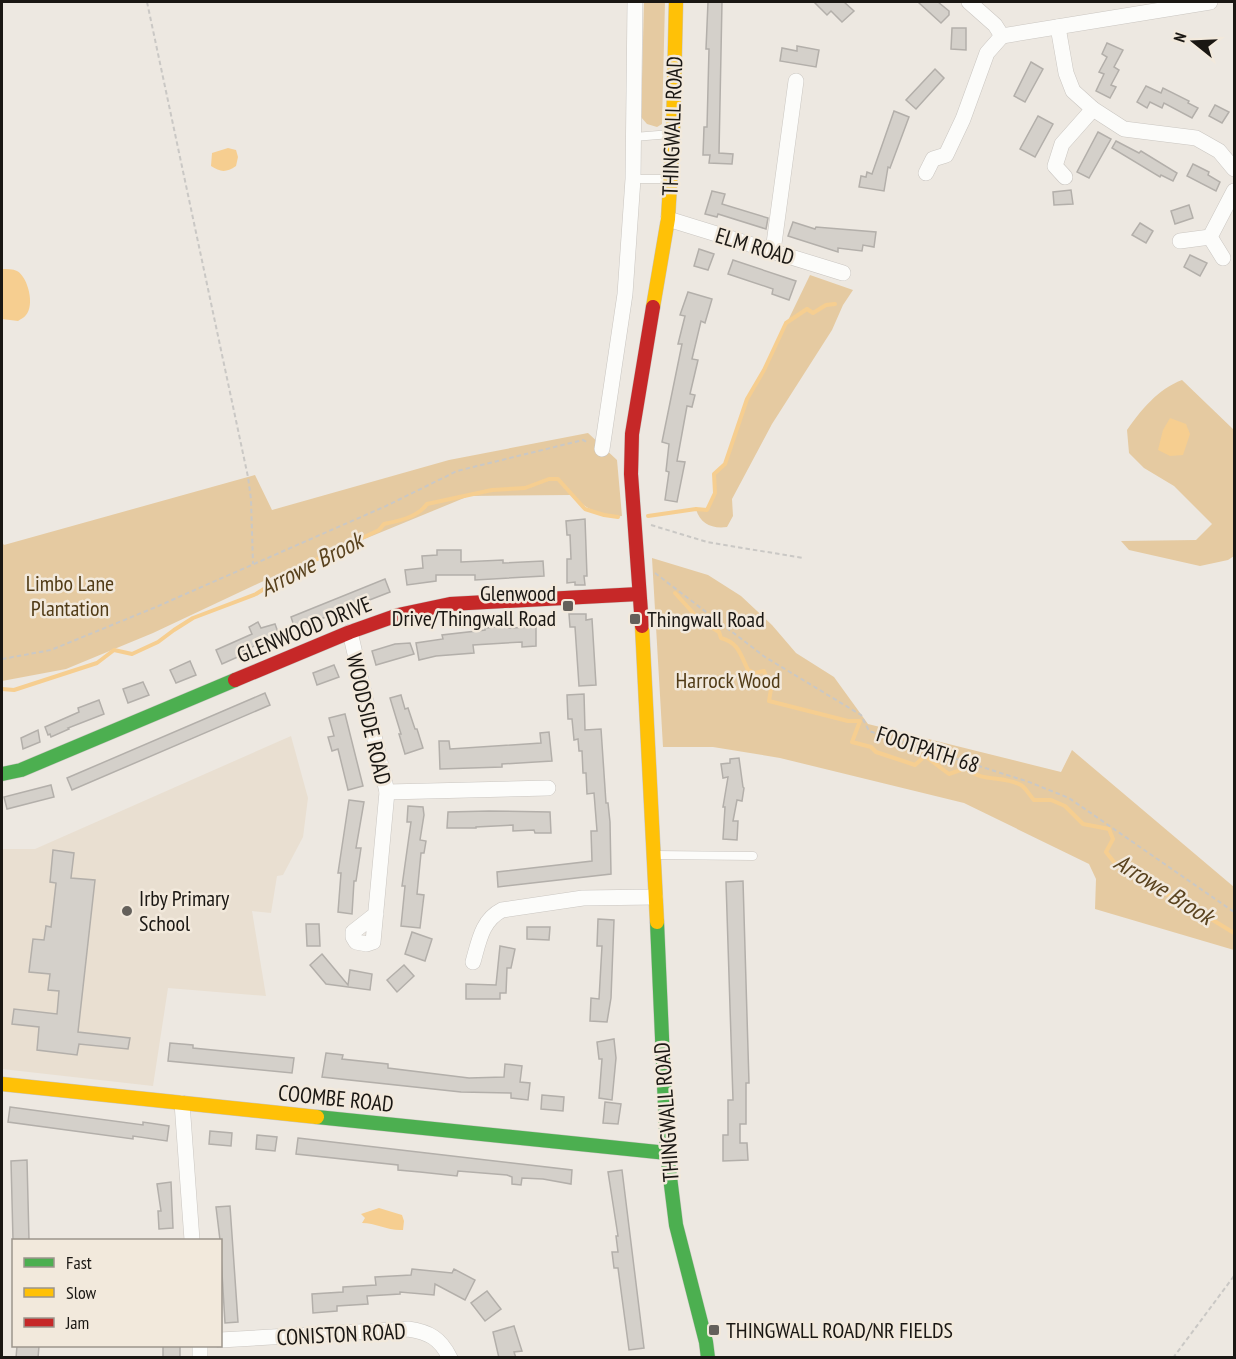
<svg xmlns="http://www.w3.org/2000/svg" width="1236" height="1359" viewBox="0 0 1236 1359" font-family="'PT Sans Narrow',sans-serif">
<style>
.built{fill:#e9dfd1}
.green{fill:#e5caa1}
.water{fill:#f6ce90}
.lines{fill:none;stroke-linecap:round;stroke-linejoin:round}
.stream{stroke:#f6ce90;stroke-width:4}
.building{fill:#d4d0ca;stroke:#b3afaa;stroke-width:1.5}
.lane-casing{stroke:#cac6c1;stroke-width:9}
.street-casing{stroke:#cac6c1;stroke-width:16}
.fast-casing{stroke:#cac6c1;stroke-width:15}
.slow-casing{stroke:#cac6c1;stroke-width:15}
.jam-casing{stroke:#cac6c1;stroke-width:15}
.path{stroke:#cac8c5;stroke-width:2;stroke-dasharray:4.5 3;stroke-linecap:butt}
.lane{stroke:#fcfcfa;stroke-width:8}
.street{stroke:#fcfcfa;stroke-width:15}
.fast{stroke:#4caf50;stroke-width:14}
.slow{stroke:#ffc107;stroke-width:14}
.jam{stroke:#c62828;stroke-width:14}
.poi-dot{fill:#64605b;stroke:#f2e9dc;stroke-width:2}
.labels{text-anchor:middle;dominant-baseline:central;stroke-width:5;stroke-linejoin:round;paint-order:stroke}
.street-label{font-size:22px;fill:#1a1713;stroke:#f2e9dc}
.park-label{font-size:22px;fill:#513b16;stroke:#f2e9dc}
.poi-label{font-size:22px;fill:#1a1713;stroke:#f2e9dc;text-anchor:start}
.water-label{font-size:24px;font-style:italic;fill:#59421e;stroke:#f2e9dc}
</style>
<rect width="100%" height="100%" fill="#ede8e1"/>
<path class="built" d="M291,736L308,798L303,837L283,875L277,876L271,913L252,911L266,996L168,988L153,1086L2,1069V849H35Z"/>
<g class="green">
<path d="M644,2H665L662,124L657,127L647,124L641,117Z"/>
<path d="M810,275L853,290L843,305L832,330L772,424L732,499L733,516L727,527C712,529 700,524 696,509H707L715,493L714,474L725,464L747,399L764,370Z"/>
<path d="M1182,380L1234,430V556L1228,560L1200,566L1129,550L1121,541L1196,540L1212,524L1174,486L1144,468L1129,453L1127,430C1141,410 1158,389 1182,380Z"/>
<path d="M588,433L617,460L622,516C602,518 586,509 572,495L469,496L270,578L153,633L66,669L2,681V542L4,545L255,475L272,510L449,460Z"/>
<path d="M652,558L708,575L741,596L772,625L796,653L834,677L868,724L1061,772L1072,750L1234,887V950L1095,909L1096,879L1089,864L964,803L780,758L713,747H663Z"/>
</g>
<g class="water">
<path d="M228,148L236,150L238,157L236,166C226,173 220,172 211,166L212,153Z"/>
<path d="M2,269C7,269 13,269 17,271C28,277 35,305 26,315C24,318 20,319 18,321L2,319Z"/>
<path d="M1170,418L1186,424L1190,434L1183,455L1170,456L1158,450L1163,430Z"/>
<path d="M379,1208L402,1215L404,1221L403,1230C388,1231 376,1223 362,1223L365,1218L361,1214Z"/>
</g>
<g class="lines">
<g class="stream">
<path d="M648,516L696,509L707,510L715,493L714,474L725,464L747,399L764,370L786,323L807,309L813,313L826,305L835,304"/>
<path d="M675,593L705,626L711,627L719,632L721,638C739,643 740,654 748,670L755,673L764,671L771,689L769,701L848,721H860L852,742L871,747L876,752L915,765L925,756L949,774L966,768C982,783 1003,775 1021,785C1026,788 1030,796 1034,800H1051L1065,806L1083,824L1109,829L1113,839L1106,852L1114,862L1161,892L1180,900L1234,933"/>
<path d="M2,689L14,690L97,663L114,650L132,654L158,642L174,630L193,618L256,594L294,570L379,530L384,524C399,521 418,517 427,504L492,490L525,488L549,479H558L585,509L604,515L618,517"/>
</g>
</g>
<g class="building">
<path d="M708,2H722L719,153L733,154L732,164L709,163L710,155H703L704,127H707L709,49H706Z"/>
<path d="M814,2H844L854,11L842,22L831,11L827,15Z"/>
<path d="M918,2H938L949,11V15L941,23Z"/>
<path d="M952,28H966V50L951,49Z"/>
<path d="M1107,43L1123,50L1114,67L1119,70L1111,85L1116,87L1110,98L1096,91L1104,74L1099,72L1107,57L1102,54Z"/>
<path d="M797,46L819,50L816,67L780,61L782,48L797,51Z"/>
<path d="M1031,62L1043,69L1025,102L1014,96Z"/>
<path d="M935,69L944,78L916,109L906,100Z"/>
<path d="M1146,86L1161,93L1163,88L1189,101L1188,103L1198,108L1192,118L1164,103L1162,108L1150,102L1147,108L1137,102Z"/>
<path d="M1215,105L1229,112L1222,123L1209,116Z"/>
<path d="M894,111L909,117L890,168L888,167L884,191L859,187L861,176L866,177L867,172L872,174Z"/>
<path d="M1038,116L1053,124L1035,157L1020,149Z"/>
<path d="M1098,132L1111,139L1089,178L1077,172Z"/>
<path d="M1116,141L1139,153L1141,151L1177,173L1173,181L1161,175L1160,177L1112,148Z"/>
<path d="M1193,164L1209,172L1208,175L1220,182L1216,191L1187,176Z"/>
<path d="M1071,190L1073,204L1054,205L1053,192Z"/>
<path d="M712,191L725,194L722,204L768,218L766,229L718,214L717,217L705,214Z"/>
<path d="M1189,205L1193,218L1175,224L1171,211Z"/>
<path d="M793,222L815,229L816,227L876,232L874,247L863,245L862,251L838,248V252L788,236Z"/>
<path d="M1140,223L1153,231L1146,243L1132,235Z"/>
<path d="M699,249L714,254L708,270L694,266Z"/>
<path d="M1190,255L1207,263L1200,276L1184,267Z"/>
<path d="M733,260L796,281L789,300L772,294L773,289L728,274Z"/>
<path d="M688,292L712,299L705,323L701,321L692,359L698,360L690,394L695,395L692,407L687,406L677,461L685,462L677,502L665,500L669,472L666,471L669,444L662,442L682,344H678L685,316L680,315Z"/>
<path d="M585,519L587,576H584L585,585H575V582L567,583V559H571L570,535H567L566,521Z"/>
<path d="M437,550H461V562L503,560V563L543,561L544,576L475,580V575H436V581L407,585L405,570L423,568L422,556L437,555Z"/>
<path d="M385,579L390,592L295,629L291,617Z"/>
<path d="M569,614H586V620L592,619L596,685L579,686L575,627H570Z"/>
<path d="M258,622L261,628L275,624L279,635L241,652L242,655L222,664L216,650L252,634L249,627Z"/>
<path d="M509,626V628L536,627V646L522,647V642L473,645L474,653L436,656L419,660L416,643L443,639L442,635L485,630V628Z"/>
<path d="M410,643L414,654L376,665L372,651L395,644Z"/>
<path d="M190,661L196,675L176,683L170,670Z"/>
<path d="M334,665L339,677L317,685L313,673Z"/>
<path d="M143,682L149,695L128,703L123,689Z"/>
<path d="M265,693L270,705L72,790L67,778Z"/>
<path d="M584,694L585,730L601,729L606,803H608L610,822L611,874L498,887L497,872L592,861L591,831H597L594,793L587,794L586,773H583L582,751H579L578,739L574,740L572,719H568L567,695Z"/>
<path d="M401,695L405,709L408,708L415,729H417L423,748L405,754L399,734H401L390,698Z"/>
<path d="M99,700L104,714L68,728L69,729L51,737L50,734L48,735L45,727L79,712L78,708Z"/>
<path d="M345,714L363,786L348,790L338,749L332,751L328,737L334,736L329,718Z"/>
<path d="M38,730L40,742L23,749L21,738Z"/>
<path d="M549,732L552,761L502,764V767L440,769L439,741H449L450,749L541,743L540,733Z"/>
<path d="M739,758L743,787L744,788L742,801L737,800L733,821H738L737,840L723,839L725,807H723L728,777L723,778L721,764L730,763V759Z"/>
<path d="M51,785L54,797L7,809L4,797Z"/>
<path d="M349,800L364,802L356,848H361L356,881H354L352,914L338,912L341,873H338Z"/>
<path d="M408,806L423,807L424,815L420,840L426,841L424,853H421L417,894L424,895L420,928L401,926L405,886H402L411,822H407Z"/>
<path d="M489,811L550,812L551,833H535L534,830L513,831V825L476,827V828H447L448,812Z"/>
<path d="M53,850L74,853L71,878L95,880L78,1032L130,1038L128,1049L79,1044L77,1055L37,1050L39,1027L12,1024L14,1009L57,1014L59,991L48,990L50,974L29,972L33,939L44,940L46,926L51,927L56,883L50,882Z"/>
<path d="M743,881L749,1083H746V1124H740V1143H747L748,1160L723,1161V1135H728V1100H733L726,882Z"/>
<path d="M598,919L614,920L611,998L607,1022L590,1021L591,998L599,999L602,946H597Z"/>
<path d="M306,924H319L320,946H307Z"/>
<path d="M527,927H550L549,940L527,939Z"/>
<path d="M412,932L432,939L425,961L405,954Z"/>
<path d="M500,946L515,949L511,968H507L506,993H500V999H466V984L496,985Z"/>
<path d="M322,954L348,985L350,970L372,974L370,990L326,984L310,965Z"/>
<path d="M404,965L414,976L397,992L387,980Z"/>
<path d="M614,1039L616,1058L612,1100L599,1098L602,1059H599L597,1042Z"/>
<path d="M170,1043L193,1045V1048L294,1058L292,1073L168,1061Z"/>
<path d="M326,1053L343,1055L342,1059L388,1064V1068L469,1078L504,1077L505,1064L522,1066L520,1082L530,1083L528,1100L511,1098V1093L461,1092L322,1077Z"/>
<path d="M542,1095L564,1097L563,1111L541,1109Z"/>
<path d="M605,1102L621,1104L618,1124L603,1123Z"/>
<path d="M10,1107L143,1125V1122L169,1126L167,1141L133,1136V1139L8,1122Z"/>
<path d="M210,1131L232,1133L231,1146L209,1144Z"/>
<path d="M257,1135L277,1137L275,1151L256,1149Z"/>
<path d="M298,1138L572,1170L571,1184L543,1179L522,1178L521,1185L512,1184V1177L507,1175L458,1171L457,1176L420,1172L398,1170V1165L296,1154Z"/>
<path d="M27,1160L29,1240H13L11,1161Z"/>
<path d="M622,1170L644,1348L629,1350L618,1268H614L612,1252H618L616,1236H618L608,1172Z"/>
<path d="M171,1182L173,1228L159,1229L158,1211H161L157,1184Z"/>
<path d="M230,1206L238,1322L225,1323L220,1240L216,1207Z"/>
<path d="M412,1269L452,1273L454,1269L475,1280L465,1300L435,1284L434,1295L400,1292V1294L367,1296L368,1304L337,1306V1311L313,1313L312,1294L343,1292V1287L376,1285L375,1277L411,1275Z"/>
<path d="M487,1291L501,1309L485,1321L471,1303Z"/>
<path d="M514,1326L522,1351L514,1352L516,1358H499L493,1332Z"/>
<path d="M17,1346H39L38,1358H16Z"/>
<rect x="163" y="1346" width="17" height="12"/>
</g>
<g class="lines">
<g class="lane-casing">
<g id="lane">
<path d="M634,137L671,134"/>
<path d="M633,179H671"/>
<path d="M655,855L753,856"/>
</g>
</g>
<g class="street-casing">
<g id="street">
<path d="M969,2L995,25L1002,36L1210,2"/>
<path d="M1058,27L1066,73L1073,91L1093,109L1124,129L1196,138L1219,151L1234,169"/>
<path d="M926,173L933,159L946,155L963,119L987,53L1002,36"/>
<path d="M1065,177L1055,166L1062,144L1093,109"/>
<path d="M668,219L843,273"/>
<path d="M1180,241L1210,237"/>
<path d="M773,251L796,81"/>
<path d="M1223,258L1210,237L1234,191"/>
<path d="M602,449L625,294L633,179L635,2"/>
<path d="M350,632L387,792L373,942L367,944L356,942L353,937V932L376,914"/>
<path d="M387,792L548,788"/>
<path d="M473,962C479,941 482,920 502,910L583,898L655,897"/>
<path d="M182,1103L192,1240"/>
<path d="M220,1340L408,1329C429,1332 440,1338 450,1358"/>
<path d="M200,1346V1358"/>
</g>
</g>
<g class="fast-casing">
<g id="fast">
<path d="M2,774L21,770L235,680"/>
<path d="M657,922L667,1153L676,1225L706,1342L708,1358"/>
<path d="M317,1117L667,1153"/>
</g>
</g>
<g class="slow-casing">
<g id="slow">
<path d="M653,307L668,219L673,134L676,2"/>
<path d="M642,626L657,922"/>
<path d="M2,1084L317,1117"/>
</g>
</g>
<g class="jam-casing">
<g id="jam">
<path d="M642,626L631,474L632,434L653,307"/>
<path d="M235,680L350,632L398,615L450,604L639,594"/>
</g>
</g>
<g class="path">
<path d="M147,2L248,477L251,499L253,564"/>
<path d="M651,525L707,542L803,558"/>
<path d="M655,573L765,657L861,715L869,731L1029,782L1069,798L1234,912"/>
<path d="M2,659L51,650L156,607L386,506L457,471L583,440L589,443"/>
<path d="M1173,1358L1234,1276"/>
</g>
<use href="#lane" class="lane"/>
<use href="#street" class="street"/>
<use href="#fast" class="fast"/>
<use href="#slow" class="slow"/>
<use href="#jam" class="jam"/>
</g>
<g class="poi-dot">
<rect x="562" y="600" width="12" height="12" rx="3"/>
<rect x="629" y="613" width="12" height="12" rx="3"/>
<circle cx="127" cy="911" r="6"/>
<rect x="708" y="1324" width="12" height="12" rx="3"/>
</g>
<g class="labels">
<g class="street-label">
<text transform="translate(672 126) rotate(-88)">THINGWALL ROAD</text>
<text transform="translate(755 246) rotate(17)">ELM ROAD</text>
<text transform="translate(304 629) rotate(-22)">GLENWOOD DRIVE</text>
<text transform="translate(369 719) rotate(77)">WOODSIDE ROAD</text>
<text transform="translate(928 749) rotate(18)">FOOTPATH 68</text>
<text transform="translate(336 1098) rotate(6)">COOMBE ROAD</text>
<text transform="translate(666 1112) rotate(-94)">THINGWALL ROAD</text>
<text transform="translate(341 1334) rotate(-3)">CONISTON ROAD</text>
</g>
<g class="park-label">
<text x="70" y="583">Limbo Lane<tspan x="70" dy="25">Plantation</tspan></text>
<text x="728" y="680">Harrock Wood</text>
</g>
<g class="poi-label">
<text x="556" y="593" text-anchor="end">Glenwood<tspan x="556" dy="25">Drive/Thingwall Road</tspan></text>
<text x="647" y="619">Thingwall Road</text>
<text x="139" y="898">Irby Primary<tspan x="139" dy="25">School</tspan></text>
<text x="726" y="1330">THINGWALL ROAD/NR FIELDS</text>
</g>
<g class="water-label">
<text transform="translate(311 564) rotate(-27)">Arrowe Brook</text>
<text transform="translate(1164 889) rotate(32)">Arrowe Brook</text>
</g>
</g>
<rect width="1236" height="1359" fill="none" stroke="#1a1713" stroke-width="6"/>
<rect x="12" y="1239" width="210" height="108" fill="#f2e9dc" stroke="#9c958c" stroke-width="1.5"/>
<rect x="24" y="1258" width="30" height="9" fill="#4caf50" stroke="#9c958c" stroke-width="1.5"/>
<text x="66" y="1269" font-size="18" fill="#1a1713">Fast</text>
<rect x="24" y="1288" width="30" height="9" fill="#ffc107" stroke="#9c958c" stroke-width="1.5"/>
<text x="66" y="1299" font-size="18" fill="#1a1713">Slow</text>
<rect x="24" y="1318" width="30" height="9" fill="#c62828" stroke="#9c958c" stroke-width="1.5"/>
<text x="66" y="1329" font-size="18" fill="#1a1713">Jam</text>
<g transform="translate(1194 42) rotate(288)" stroke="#f2e9dc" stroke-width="4.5" paint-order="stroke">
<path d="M0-4.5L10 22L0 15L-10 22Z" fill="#1a1713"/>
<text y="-9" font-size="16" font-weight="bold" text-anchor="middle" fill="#1a1713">N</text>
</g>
</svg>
